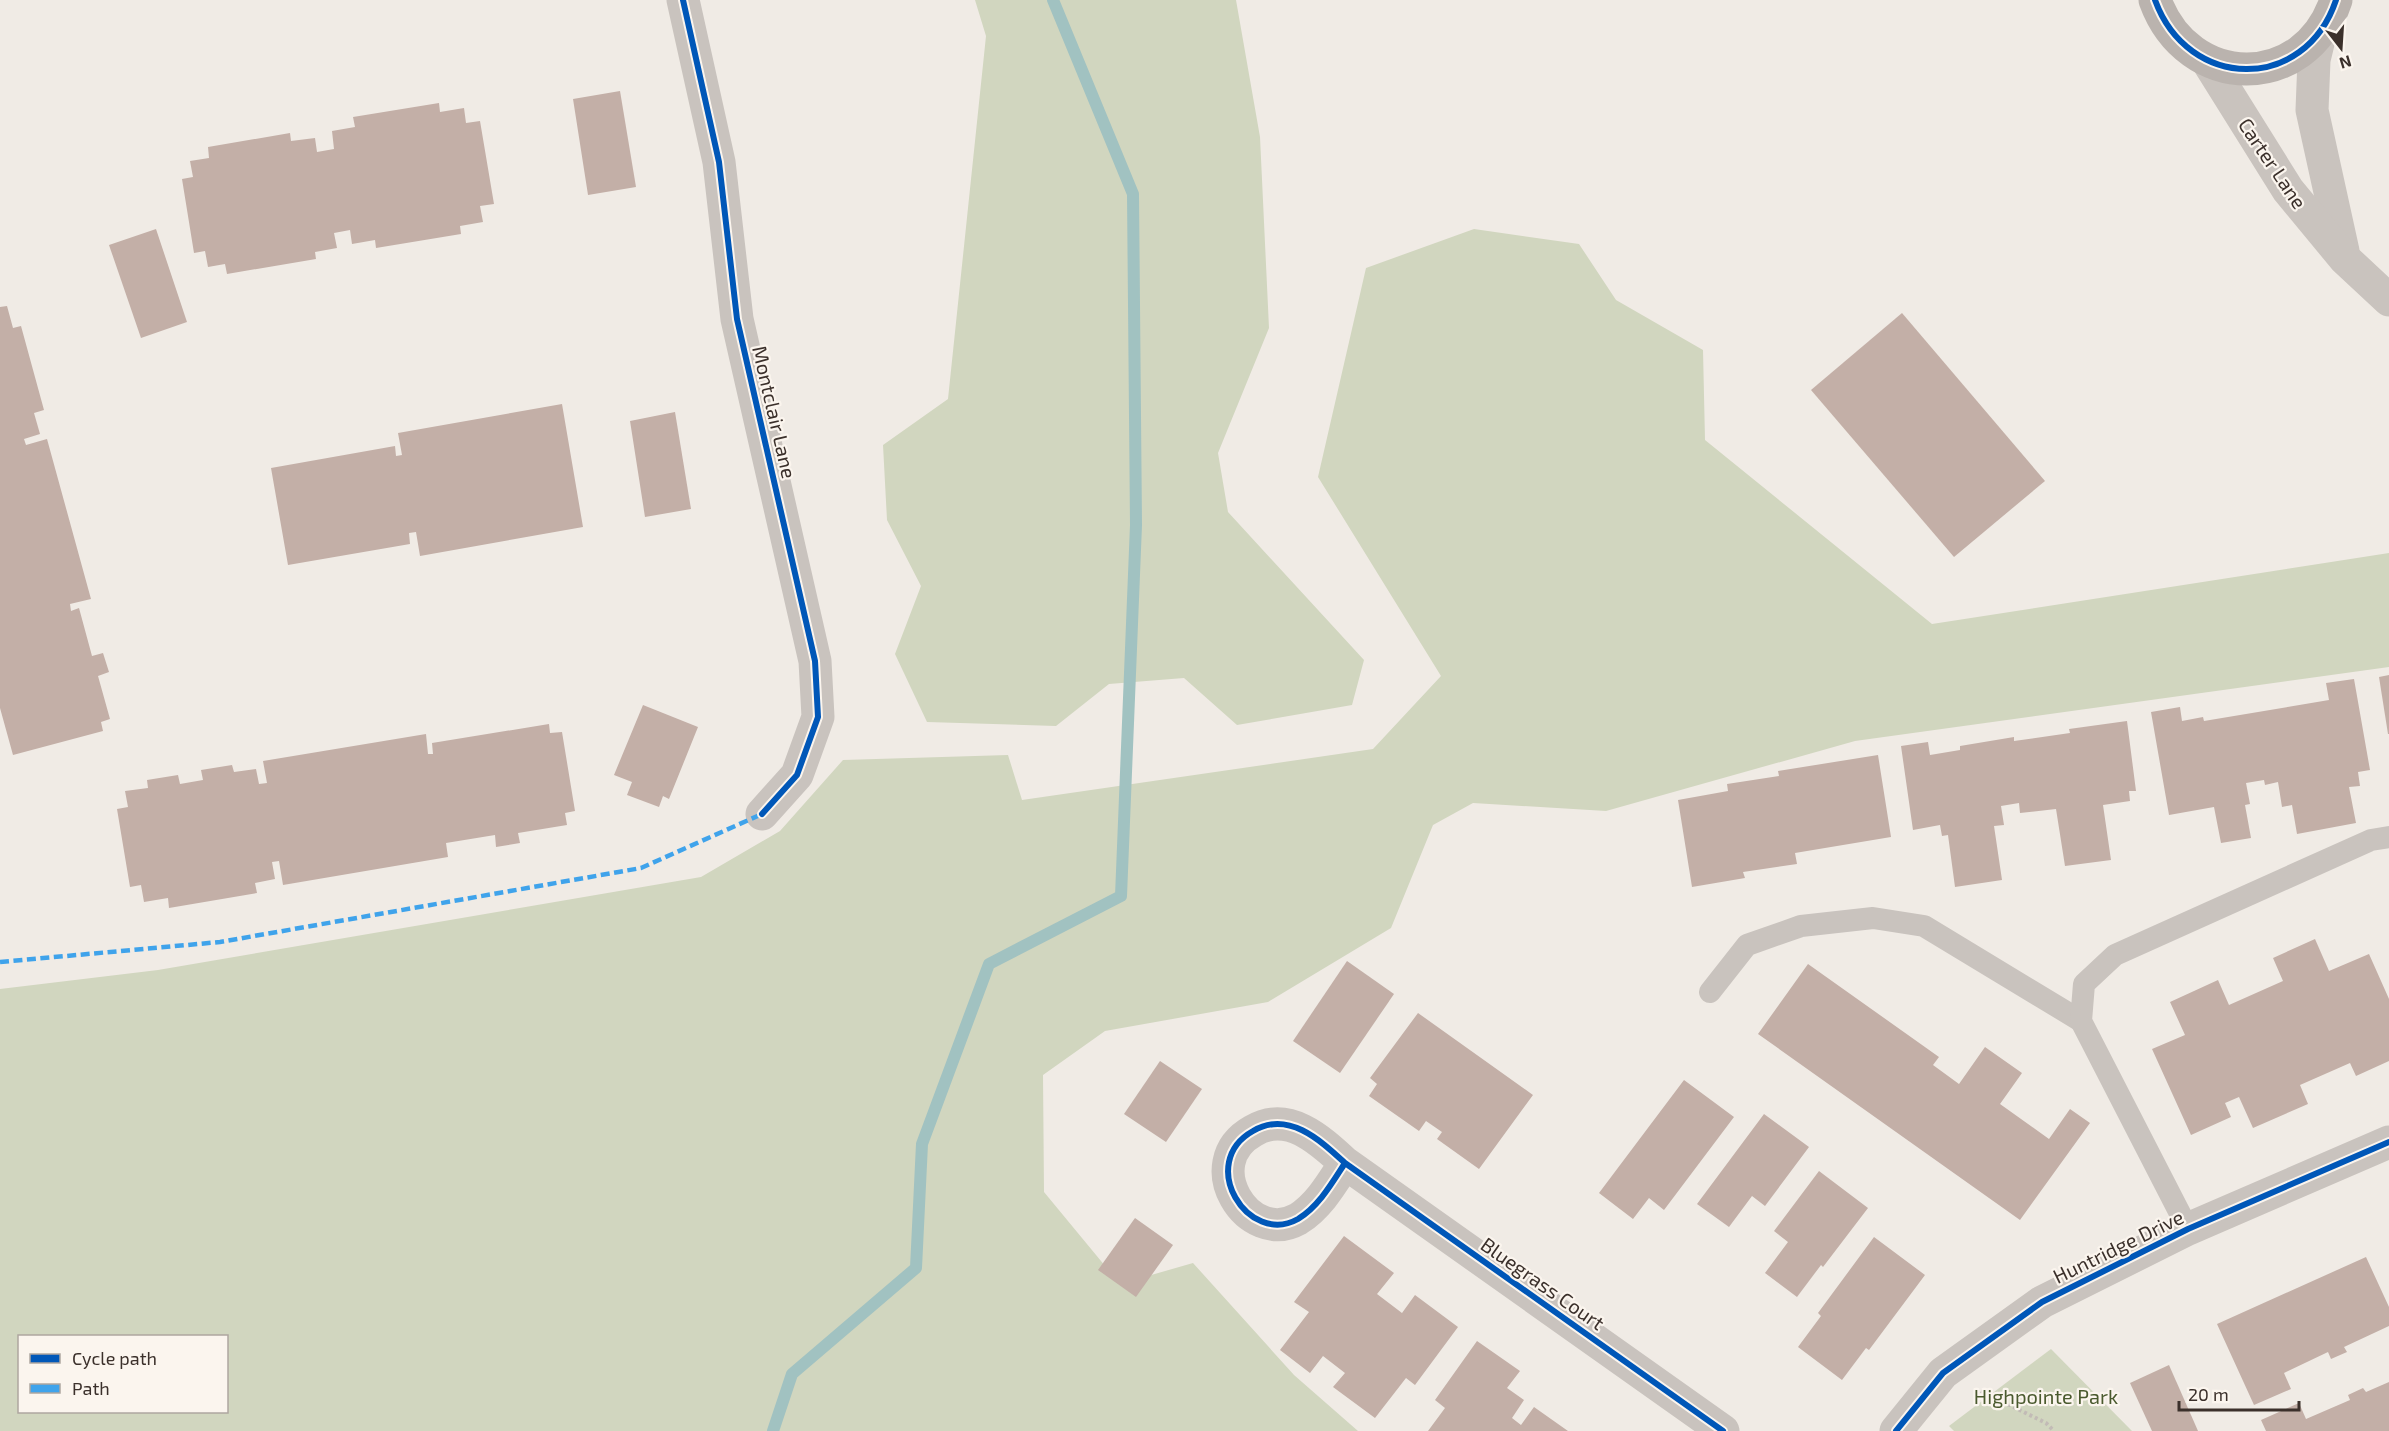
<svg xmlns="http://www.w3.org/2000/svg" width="2389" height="1431" viewBox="0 0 2389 1431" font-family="'Exo 2',sans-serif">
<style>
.green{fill:#d1d6bf;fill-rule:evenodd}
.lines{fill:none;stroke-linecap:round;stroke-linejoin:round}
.stream{stroke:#a1c2c1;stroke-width:12}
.building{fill:#c3afa7}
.path{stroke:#c2bbb6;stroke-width:4;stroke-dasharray:3 3;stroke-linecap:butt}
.lane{stroke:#c9c3be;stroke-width:22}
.street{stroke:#c9c3be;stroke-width:33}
.secondary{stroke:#bab3ae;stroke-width:33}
.quiet{stroke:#3fa3eb;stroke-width:4.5;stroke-dasharray:9 4.5;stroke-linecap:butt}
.cycleway-casing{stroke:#fbf5ee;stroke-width:10}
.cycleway{stroke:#0057b8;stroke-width:6}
.labels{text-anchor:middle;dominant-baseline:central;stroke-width:4.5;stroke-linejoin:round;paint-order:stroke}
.street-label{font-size:20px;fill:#3b302b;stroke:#fbf5ee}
.park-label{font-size:20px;fill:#4a5a2e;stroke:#fbf5ee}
</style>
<rect width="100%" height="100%" fill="#f0ebe5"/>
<g class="green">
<path d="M975,0H1236L1260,137L1269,328L1218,453L1228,512L1364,660L1352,705L1237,725L1184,678L1109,684L1056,726L927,722L895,654L921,586L887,520L883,445L948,399L986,36Z"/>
<path d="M1474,229L1579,244L1616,300L1703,350L1705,440L1932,624L2389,553V667L1855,741L1606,811L1473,803L1433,825L1391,928L1268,1002L1105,1031L1043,1075L1044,1192L1120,1284L1193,1263L1294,1375L1358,1431H0V989L158,970L701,877L780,831L843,760L1008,755L1022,800L1373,749L1441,676L1318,477L1366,268ZM20,1336H226V1412H20Z"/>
<path d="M2051,1349L2132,1431H1954L1949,1426Z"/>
</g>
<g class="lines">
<path class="stream" d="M773,1431L792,1374L916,1268L922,1144L989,964L1121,896L1136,525L1133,194L1053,0"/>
</g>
<g class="building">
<path d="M620,91L636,187L588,195L573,99Z"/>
<path d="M439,103L440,112L464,108L466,123L480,121L494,204L480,206L483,222L460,226L461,234L376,248L375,240L352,244L350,230L334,233L337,248L315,252L316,259L227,274L225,264L208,267L205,251L194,253L182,179L193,177L190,161L209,158L208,147L290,133L291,141L315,138L317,152L334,149L332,131L355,127L353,117Z"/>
<path d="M156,229L187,322L141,338L109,245Z"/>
<path d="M7,306L13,328L21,326L44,410L34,413L40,434L24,439L26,445L47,439L91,599L70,604L71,611L79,608L92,656L103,653L109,672L98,676L110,719L101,722L103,731L13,755L0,708V307Z"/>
<path d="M1902,313L2045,481L1954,557L1811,390Z"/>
<path d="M562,404L583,527L420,556L416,532L409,533L410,544L288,565L271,468L395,446L396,456L402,455L398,433Z"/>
<path d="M675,412L691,509L645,517L630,421Z"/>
<path d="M2389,675V734H2388L2379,677Z"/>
<path d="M2354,679L2370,770L2358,772L2360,786L2349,787L2356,823L2297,834L2292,805L2282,807L2278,782L2265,785L2264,780L2246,783L2250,804L2245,805L2251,838L2221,843L2214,807L2169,815L2151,712L2180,707L2182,721L2203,717L2204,721L2329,700L2326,683Z"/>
<path d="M643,705L698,727L669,799L663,796L659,807L627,795L632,782L614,775Z"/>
<path d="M2127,721L2136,791H2129L2130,801L2103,805L2111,860L2065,866L2056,809L2020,813L2019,803L2001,806L2004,825L1994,826L2002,880L1955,887L1948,835L1942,836L1940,825L1913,830L1901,746L1928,742L1930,755L1960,750V746L2014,737V741L2070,733L2069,729Z"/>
<path d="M549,724L550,733L562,732L575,811L565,813L567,825L518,833L520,843L496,847L495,835L446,843L448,857L283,885L279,861L272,862L275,879L255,883L257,893L169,908L168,898L144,902L141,885L130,887L117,809L128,807L125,791L148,788L147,780L178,775L180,784L203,780L201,770L232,765L234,772L256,769L259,784L267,783L263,761L426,734L428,754H433L432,743Z"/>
<path d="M1878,755L1891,837L1795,853L1797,864L1743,872L1745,878L1692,887L1678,800L1728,791L1727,784L1779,776L1778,771Z"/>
<path d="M2315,939L2329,971L2369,954L2389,999V1061L2356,1076L2350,1063L2300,1085L2308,1104L2253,1128L2239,1097L2225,1103L2231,1117L2191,1135L2152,1049L2185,1035L2170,1002L2218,980L2229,1005L2283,981L2273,958Z"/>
<path d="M1347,961L1394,994L1340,1073L1293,1041Z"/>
<path d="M1808,964L1939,1057L1933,1065L1959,1084L1985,1047L2022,1073L2000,1104L2049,1139L2070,1109L2090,1123L2020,1220L1758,1034Z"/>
<path d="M1418,1013L1533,1095L1479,1169L1437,1139L1442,1132L1426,1121L1419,1131L1369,1096L1377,1084L1370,1078Z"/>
<path d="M1160,1061L1202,1089L1166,1142L1124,1114Z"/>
<path d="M1684,1080L1734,1117L1664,1210L1649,1198L1633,1219L1599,1193Z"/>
<path d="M1764,1114L1809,1147L1765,1206L1752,1196L1729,1227L1697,1204Z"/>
<path d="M1819,1171L1868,1208L1823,1267L1821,1265L1797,1297L1765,1273L1788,1242L1774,1231Z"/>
<path d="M1135,1218L1173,1245L1136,1297L1098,1270Z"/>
<path d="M1344,1236L1394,1273L1377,1294L1402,1313L1415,1295L1458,1327L1415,1385L1406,1378L1375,1418L1333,1387L1345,1373L1323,1356L1310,1373L1280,1350L1309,1312L1294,1302Z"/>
<path d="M1874,1237L1925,1275L1869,1350L1866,1348L1842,1380L1798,1347L1821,1316L1818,1313Z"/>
<path d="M2366,1257L2389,1307V1326L2344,1347L2347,1352L2331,1359L2328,1352L2284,1373L2291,1389L2254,1405L2217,1324Z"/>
<path d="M1477,1341L1520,1371L1507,1388L1524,1400L1512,1418L1521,1425L1534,1407L1568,1431H1428L1445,1408L1435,1400Z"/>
<path d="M2169,1365L2198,1431H2152L2130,1383Z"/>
<path d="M2389,1382V1431H2266L2261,1420L2299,1403L2306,1419L2350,1400L2348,1395L2363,1388L2366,1392Z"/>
</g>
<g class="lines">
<path class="path" d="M1981,1391L2046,1423L2054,1431"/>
<g class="lane">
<path d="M1710,992L1747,945L1801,926L1873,918L1924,926L2081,1021"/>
<path d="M2188,1229L2081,1021L2084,984L2115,955L2371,840L2389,837"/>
</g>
<g class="street">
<path d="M683,0L719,162L737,319L815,661L818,717L797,775L762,814"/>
<path d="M2321,31L2314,60L2312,110L2343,251"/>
<path d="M2208,62L2288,190L2345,259L2389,300"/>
<path d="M1345,1163C1332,1183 1319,1206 1298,1219C1248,1247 1196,1163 1253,1131C1288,1110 1320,1140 1345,1163L1723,1431"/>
<path d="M1896,1431L1943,1373L2042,1302L2188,1229L2389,1142"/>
</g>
<path class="secondary" d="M2155,0C2188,91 2305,93 2336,0"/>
<path class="quiet" d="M0,962L220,942L641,868L762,814"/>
<g class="cycleway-casing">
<g id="cycleway">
<path d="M683,0L719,162L737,319L815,661L818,717L797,775L762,814"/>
<path d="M2155,0C2188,91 2305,93 2336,0"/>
<path d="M1345,1163C1332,1183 1319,1206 1298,1219C1248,1247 1196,1163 1253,1131C1288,1110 1320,1140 1345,1163L1723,1431"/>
<path d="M1896,1431L1943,1373L2042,1302L2188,1229L2389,1142"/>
</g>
</g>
<use href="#cycleway" class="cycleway"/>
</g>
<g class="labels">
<g class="street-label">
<text transform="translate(2273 163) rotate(56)">Carter Lane</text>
<text transform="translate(775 412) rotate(77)">Montclair Lane</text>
<text transform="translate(2118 1246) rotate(-26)">Huntridge Drive</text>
<text transform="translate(1543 1283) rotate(35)">Bluegrass Court</text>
</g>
<g class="park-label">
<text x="2046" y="1396">Highpointe Park</text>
</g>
</g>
<rect x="18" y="1335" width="210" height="78" fill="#fbf5ee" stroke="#aea6a0" stroke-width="1.5"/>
<rect x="30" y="1354" width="30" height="9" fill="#0057b8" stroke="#aea6a0" stroke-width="1.5"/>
<text x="72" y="1365" font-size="18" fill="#3b302b">Cycle path</text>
<rect x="30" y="1384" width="30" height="9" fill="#3fa3eb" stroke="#aea6a0" stroke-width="1.5"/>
<text x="72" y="1395" font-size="18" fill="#3b302b">Path</text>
<g transform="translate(2341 48) rotate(163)" stroke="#fbf5ee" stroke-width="4.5" paint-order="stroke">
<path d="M0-4.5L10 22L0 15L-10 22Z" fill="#3b302b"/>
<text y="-9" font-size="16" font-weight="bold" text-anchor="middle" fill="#3b302b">N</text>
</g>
<path d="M2179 1401v9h120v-9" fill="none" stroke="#3b302b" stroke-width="3"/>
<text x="2188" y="1401" font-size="18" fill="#3b302b" stroke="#fbf5ee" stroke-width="4.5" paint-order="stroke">20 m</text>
</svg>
